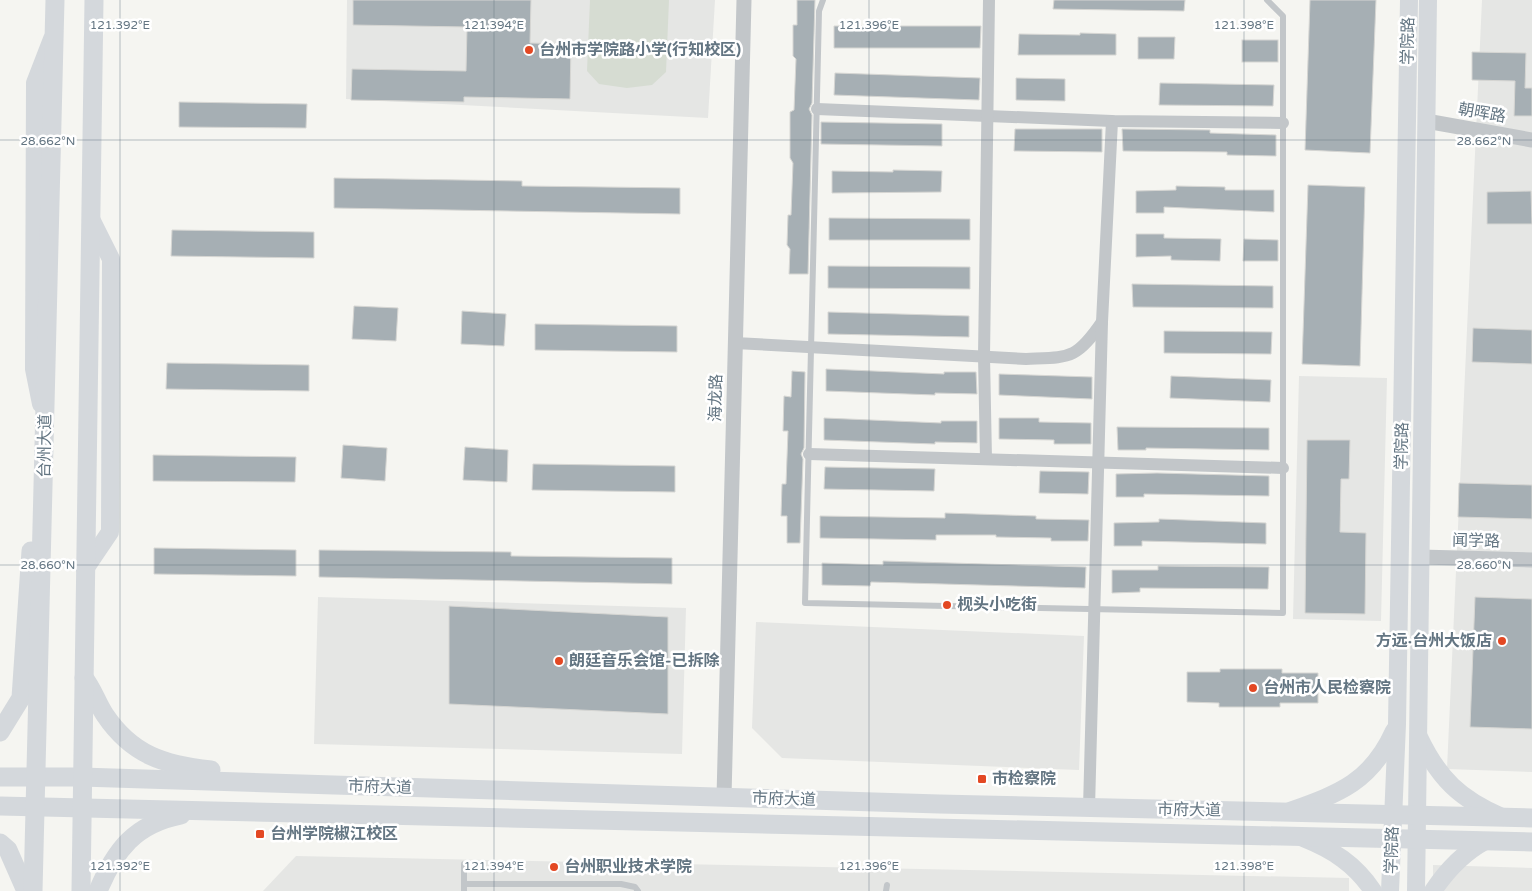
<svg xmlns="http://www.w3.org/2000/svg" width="1532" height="891" viewBox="0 0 1532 891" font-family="'Varela Round','Noto Sans SC',sans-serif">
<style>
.built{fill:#e5e6e4}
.green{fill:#d6dcd2}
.building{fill:#a6afb4;stroke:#d6d6d3}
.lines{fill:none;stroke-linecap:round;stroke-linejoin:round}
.service{stroke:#c2c6c9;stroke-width:6}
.minor{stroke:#c2c6c9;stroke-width:12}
.tertiary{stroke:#c2c6c9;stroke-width:15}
.secondary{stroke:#d4d8dc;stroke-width:18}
.primary{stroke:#d4d8dc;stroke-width:19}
.ticks{fill:none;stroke:#637582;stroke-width:1;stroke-opacity:0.45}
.poi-dot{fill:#e34823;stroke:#fff;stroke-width:2}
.labels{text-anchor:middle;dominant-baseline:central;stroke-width:5;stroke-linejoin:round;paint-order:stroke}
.street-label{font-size:16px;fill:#637582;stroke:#fff}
.poi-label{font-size:16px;font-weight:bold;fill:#637582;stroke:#fff;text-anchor:start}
.ticks-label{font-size:12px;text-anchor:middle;fill:#637582;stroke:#fff;stroke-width:5;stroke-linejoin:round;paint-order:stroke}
</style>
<rect width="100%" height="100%" fill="#f5f5f1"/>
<g class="built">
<path d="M347,0H715L708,118L346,99Z"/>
<path d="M1482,0H1532V772L1447,769Z"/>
<path d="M1299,376L1387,378L1381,621L1293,619Z"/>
<path d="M318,597L686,608L682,754L314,744Z"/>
<path d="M756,622L1084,636L1079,770L782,758L752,728Z"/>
<path d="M296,856L1349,878V891H263Z"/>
<path d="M1433,865L1532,868V891H1433Z"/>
</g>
<path class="green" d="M590,0H669L666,72L652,85L627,88L599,84L587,71Z"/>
<g class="building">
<path d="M353,0H531L530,43L571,44L570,99L464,97V102L351,100L352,69L466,71L467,27L353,25Z"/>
<path d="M797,0H815L812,103L809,109L812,115L808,274H789L790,249L787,245L788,215H791L793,163L790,158V112L794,110L796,59L793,56V25H797Z"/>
<path d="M1054,0H1185L1184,11L1053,9Z"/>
<path d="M1310,0H1376L1370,153L1305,150Z"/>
<path d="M834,26H981L980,48H834Z"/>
<path d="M1080,33L1116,34V55H1018L1019,34L1080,35Z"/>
<path d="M1138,37H1175L1174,59H1138Z"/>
<rect x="1242" y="40" width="36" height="22"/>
<path d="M1472,52L1526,53L1525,88H1532V116H1514L1515,81L1472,80Z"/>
<path d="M835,73L980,78L979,100L834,95Z"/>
<path d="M1016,78L1065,79V101L1016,100Z"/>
<path d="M1160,83L1274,85L1273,106L1159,105Z"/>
<path d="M179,102L307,104L306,128L179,127Z"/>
<path d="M821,122L942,124V146L821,144Z"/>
<path d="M1015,129H1102V152L1014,151Z"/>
<path d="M1122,129L1210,130V133L1276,135V156L1227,155V152L1123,151Z"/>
<path d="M893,170L942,171L941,192L832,193V171L893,172Z"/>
<path d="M334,178L522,181V186L680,188V214L334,208Z"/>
<path d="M1308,185L1365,187L1360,366L1302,364Z"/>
<path d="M1176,186L1225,187V190H1274V212L1164,207V213H1136V191L1176,190Z"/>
<path d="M1531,191L1532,224H1487V192Z"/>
<path d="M829,218L970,219V240H829Z"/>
<path d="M172,230L314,232V258L171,256Z"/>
<path d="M1136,234H1164V238L1221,239L1220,261L1171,260V256L1136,257Z"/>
<path d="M1244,239L1278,240V261H1243Z"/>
<path d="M828,266L970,267V289L828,288Z"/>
<path d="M1132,284L1273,286V308L1133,307Z"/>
<path d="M354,306L398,308L396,341L352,339Z"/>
<path d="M462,311L506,314L504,346L461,344Z"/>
<path d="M828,312L969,316V337L828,334Z"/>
<path d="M535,324L677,326V352L535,350Z"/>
<path d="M1473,328L1532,330V364L1472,362Z"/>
<path d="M1164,331L1272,332L1271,354L1164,353Z"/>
<path d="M167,363L309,365V391L166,389Z"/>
<path d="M826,369L944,374V372H976L977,394L935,393V395L826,391Z"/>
<path d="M792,371L805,372L804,448L801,454L803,459L800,543H787V516H781L782,484H786L788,431H783L784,396L791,397Z"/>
<path d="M999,374L1092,377V399L999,395Z"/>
<path d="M1171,376L1271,380L1270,402L1170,398Z"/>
<path d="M824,418L941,423V421H977V443L935,442V444L824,440Z"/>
<path d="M999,418H1039V422L1091,423V444H1054V440L999,439Z"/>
<path d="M1117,427L1269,428V450L1146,448V450H1118Z"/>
<path d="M1307,440H1350L1349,479H1341L1340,532L1366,533L1365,614L1305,613Z"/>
<path d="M343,445L387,448L385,481L341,478Z"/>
<path d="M465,447L508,450L507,482L463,480Z"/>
<path d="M153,455L296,457L295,482L153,481Z"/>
<path d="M533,464L675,466V492L532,490Z"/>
<path d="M825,467L935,469L934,491L824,489Z"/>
<path d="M1040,471L1089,472L1088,494L1039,493Z"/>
<path d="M1157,473L1269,476V496L1144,494V497H1116V474Z"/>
<path d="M1459,483L1532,485V519L1458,517Z"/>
<path d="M945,513L1036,516V519L1089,520L1088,541H1051V538L996,537V535H936V540L820,538V516L945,518Z"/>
<path d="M1159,519L1266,523V544L1142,541V546H1114V523L1159,522Z"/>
<path d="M154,548L296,550V576L154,574Z"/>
<path d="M319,550L511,552V556L672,558V584L319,577Z"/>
<path d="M883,561L1086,567L1085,588L871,582L870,586L822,585V563L883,565Z"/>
<path d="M1158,566L1269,567L1268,589L1140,588V592L1112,593V570H1158Z"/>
<path d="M1475,597L1532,599V729L1470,727Z"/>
<path d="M449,606L668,617V714L449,704Z"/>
<path d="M1220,669H1282V673H1318V703H1280V707H1219V703L1187,702V672H1220Z"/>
</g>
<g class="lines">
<g class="service">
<path d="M823,0L819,11L805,603L1283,613V16L1267,0"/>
<path d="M464,884H621L635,887L638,891"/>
<path d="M464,891V864"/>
<path d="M886,891L887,885"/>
</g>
<g class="minor">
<path d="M817,109L1112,121L1283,123"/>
<path d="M735,343L1026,359C1070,357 1076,360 1102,322"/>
<path d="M809,454L1283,468"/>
<path d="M986,459L984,356L989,0"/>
<path d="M1089,808L1102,322L1112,121"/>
</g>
<g class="tertiary">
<path d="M1426,121L1532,140"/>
<path d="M1420,557L1532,560"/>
<path d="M724,797L744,0"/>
</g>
<g class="secondary">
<path d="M41,404L34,369L35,83L52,39"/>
<path d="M85,569L110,532L111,259L91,219"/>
<path d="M1419,737C1439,779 1460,799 1502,817"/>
<path d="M1290,811C1340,793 1371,782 1394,731"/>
<path d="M1303,838C1333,850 1355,864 1373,891"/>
<path d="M1390,891L1397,724L1409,0"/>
<path d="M1416,891L1428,0"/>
<path d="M1433,891C1447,870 1463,853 1485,841"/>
</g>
<g class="primary">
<path d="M84,678C93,689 97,703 105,715C132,755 164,765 211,770"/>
<path d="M0,732L21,698L31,551"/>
<path d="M0,777H81L939,804L1532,818"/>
<path d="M0,806L1532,842"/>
<path d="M0,843L8,850L26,891"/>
<path d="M33,891L55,0"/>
<path d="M81,891L94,0"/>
<path d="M98,891C115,850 135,824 181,815"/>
</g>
</g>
<path class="ticks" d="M120,0V891M494,0V891M869,0V891M1244,0V891M0,140H1532M0,565H1532"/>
<g class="poi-dot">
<circle cx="529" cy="50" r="5"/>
<circle cx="947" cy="605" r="5"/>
<circle cx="1502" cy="641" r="5"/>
<circle cx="559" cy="661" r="5"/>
<circle cx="1253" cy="688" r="5"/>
<rect x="977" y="774" width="10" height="10" rx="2.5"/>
<rect x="255" y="829" width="10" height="10" rx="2.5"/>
<circle cx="554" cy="867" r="5"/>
</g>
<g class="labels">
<g class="street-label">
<text transform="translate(1408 41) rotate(-89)">学院路</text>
<text transform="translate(1482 113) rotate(10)">朝晖路</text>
<text transform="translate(716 398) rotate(-89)">海龙路</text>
<text transform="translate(45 446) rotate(-89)">台州大道</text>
<text transform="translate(1402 446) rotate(-89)">学院路</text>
<text transform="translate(1476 541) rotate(1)">闻学路</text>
<text transform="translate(380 787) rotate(2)">市府大道</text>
<text transform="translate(784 799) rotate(2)">市府大道</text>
<text transform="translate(1189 810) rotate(1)">市府大道</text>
<text transform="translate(1392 850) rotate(-88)">学院路</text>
</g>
<g class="poi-label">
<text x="539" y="50">台州市学院路小学(行知校区)</text>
<text x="957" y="605">枧头小吃街</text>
<text x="1492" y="641" text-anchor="end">方远·台州大饭店</text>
<text x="569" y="661">朗廷音乐会馆-已拆除</text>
<text x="1263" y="688">台州市人民检察院</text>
<text x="992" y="779">市检察院</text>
<text x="270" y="834">台州学院椒江校区</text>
<text x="564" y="867">台州职业技术学院</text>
</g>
</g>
<g class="ticks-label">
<text x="120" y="29">121.392°E</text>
<text x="494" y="29">121.394°E</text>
<text x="869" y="29">121.396°E</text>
<text x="1244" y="29">121.398°E</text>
<text x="48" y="145">28.662°N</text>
<text x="1484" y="145">28.662°N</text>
<text x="48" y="569">28.660°N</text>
<text x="1484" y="569">28.660°N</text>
<text x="120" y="870">121.392°E</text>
<text x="494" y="870">121.394°E</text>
<text x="869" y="870">121.396°E</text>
<text x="1244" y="870">121.398°E</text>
</g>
</svg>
